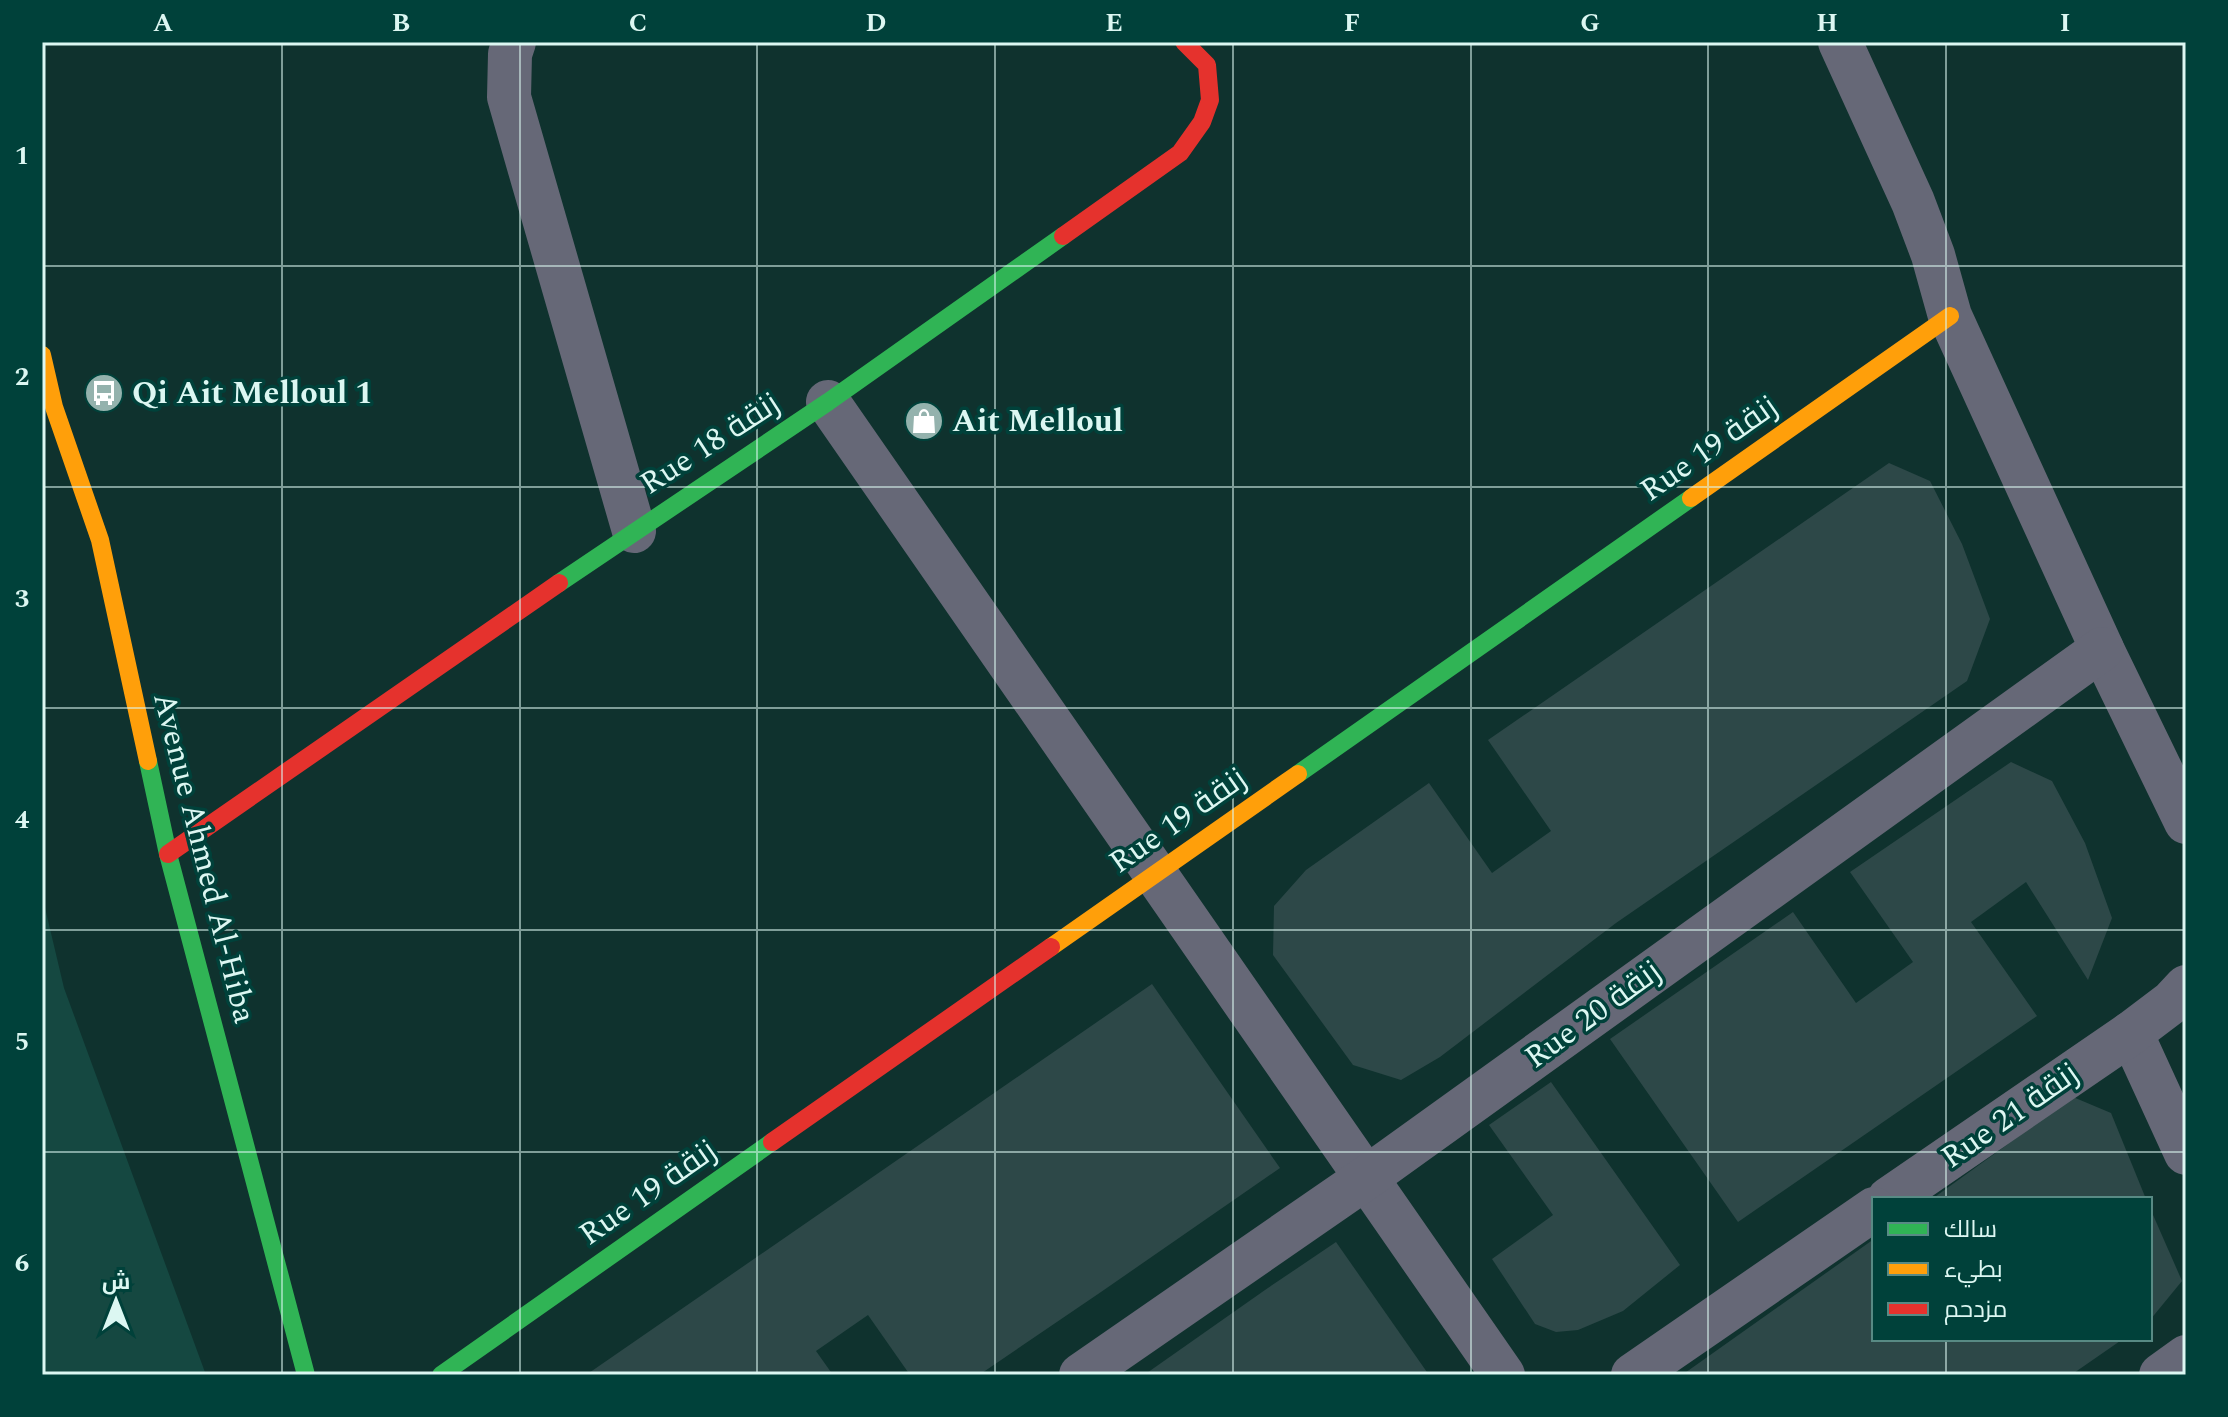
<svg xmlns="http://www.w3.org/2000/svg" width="2228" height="1417" viewBox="0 0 2228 1417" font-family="Spectral,Cairo,serif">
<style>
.built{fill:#154841}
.building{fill:#2d4848}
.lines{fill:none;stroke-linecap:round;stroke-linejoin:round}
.street{stroke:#666877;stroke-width:44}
.fast{stroke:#30b455;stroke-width:18}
.slow{stroke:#ff9f0a;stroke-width:18}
.jam{stroke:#e5322d;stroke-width:18}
.grid{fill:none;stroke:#dcf7f2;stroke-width:2;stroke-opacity:0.55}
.labels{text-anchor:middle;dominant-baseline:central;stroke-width:7;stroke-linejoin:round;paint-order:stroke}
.poi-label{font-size:32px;font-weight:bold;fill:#dcf7f2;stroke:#00413a;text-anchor:start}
.street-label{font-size:32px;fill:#dcf7f2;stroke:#00413a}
.neatline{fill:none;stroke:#dcf7f2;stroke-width:3}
.grid-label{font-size:26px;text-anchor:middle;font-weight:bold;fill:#dcf7f2}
</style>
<rect width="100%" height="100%" fill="#0f322e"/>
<path class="built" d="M42,895L64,988L206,1375H42Z"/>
<g class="building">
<path d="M1889,463L1930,481L1962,544L1990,619L1967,681L1616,923L1440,1057L1401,1080L1353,1065L1273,955L1274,906L1306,870L1429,783L1492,873L1551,831L1488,740Z"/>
<path d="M2011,762L2052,781L2085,843L2112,918L2088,980L2026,882L1971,922L2037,1016L1738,1222L1610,1039L1793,912L1856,1003L1913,962L1850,872Z"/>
<path d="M1152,984L1280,1168L1101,1292L979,1375H910L868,1315L816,1351L833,1375H586Z"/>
<path d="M1551,1082L1680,1265L1623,1311L1578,1330L1556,1332L1535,1324L1492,1259L1553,1215L1489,1125Z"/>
<path d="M2073,1097L2111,1113L2146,1199H1932Z"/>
<path d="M2150,1208L2182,1281L2150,1320Z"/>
<path d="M1874,1239V1339H2123L2071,1375H1682Z"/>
<path d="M1336,1242L1429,1375H1144L1265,1290Z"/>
</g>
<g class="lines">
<g class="street">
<path d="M514,42L510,54L509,97L634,531"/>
<path d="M1840,42L1913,202L1933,255L1950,316L2102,649L2186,822"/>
<path d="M828,402L1503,1375"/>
<path d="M2131,1033L2186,1153"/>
<path d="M1889,1199L2131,1033L2172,1002L2186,987"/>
<path d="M1081,1375L1366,1178L2102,649"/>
<path d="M1633,1375L1874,1209"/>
<path d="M2161,1375L2186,1357"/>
</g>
<g class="fast">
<path d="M559,583L828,402L1063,236"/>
<path d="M148,761L168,854L306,1375"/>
<path d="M1298,774L1691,498"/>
<path d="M441,1375L772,1142"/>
</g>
<g class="slow">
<path d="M42,355L54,407L100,540L148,761"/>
<path d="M1691,498L1950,316"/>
<path d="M1051,947L1298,774"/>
</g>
<g class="jam">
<path d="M1063,236L1180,153L1202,122L1210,100L1207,65L1184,42"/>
<path d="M168,854L559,583"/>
<path d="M772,1142L1051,947"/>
</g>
</g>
<path class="grid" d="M282,42V1375M520,42V1375M757,42V1375M995,42V1375M1233,42V1375M1471,42V1375M1708,42V1375M1946,42V1199M42,266H2186M42,487H2186M42,708H2186M42,930H2186M42,1152H2186M1946,1339V1375"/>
<defs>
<g id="bus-disc" transform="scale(2)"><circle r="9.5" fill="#94b2ad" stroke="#00413a"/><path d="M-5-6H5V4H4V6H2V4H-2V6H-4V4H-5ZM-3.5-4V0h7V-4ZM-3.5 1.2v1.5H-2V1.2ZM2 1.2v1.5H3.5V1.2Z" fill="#fff"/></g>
<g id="shop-disc" transform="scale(2)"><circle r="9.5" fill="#94b2ad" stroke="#00413a"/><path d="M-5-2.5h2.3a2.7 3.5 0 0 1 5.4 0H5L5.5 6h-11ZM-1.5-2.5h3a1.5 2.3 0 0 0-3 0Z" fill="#fff"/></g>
</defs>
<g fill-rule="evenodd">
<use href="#bus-disc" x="104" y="393"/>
<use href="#shop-disc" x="924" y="421"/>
</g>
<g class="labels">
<g class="poi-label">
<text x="132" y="393">Qi Ait Melloul 1</text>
<text x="952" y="421">Ait Melloul</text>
</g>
<g class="street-label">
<text transform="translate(710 444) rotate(-33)">Rue 18 زنقة</text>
<text transform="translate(1709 449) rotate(-35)">Rue 19 زنقة</text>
<text transform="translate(1178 821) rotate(-35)">Rue 19 زنقة</text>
<text transform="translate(204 858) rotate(76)">Avenue Ahmed Al-Hiba</text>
<text transform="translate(1593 1015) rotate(-36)">Rue 20 زنقة</text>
<text transform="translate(2010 1116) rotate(-35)">Rue 21 زنقة</text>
<text transform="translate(648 1193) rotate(-35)">Rue 19 زنقة</text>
</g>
</g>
<rect width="2228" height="1417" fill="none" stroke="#00413a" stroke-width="88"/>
<rect x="1872" y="1197" width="280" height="144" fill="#00413a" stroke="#588a84" stroke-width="2"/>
<rect x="1888" y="1223" width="40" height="12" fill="#30b455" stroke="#588a84" stroke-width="2"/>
<text x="1944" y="1237" font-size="24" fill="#dcf7f2">سالك</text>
<rect x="1888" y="1263" width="40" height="12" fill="#ff9f0a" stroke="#588a84" stroke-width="2"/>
<text x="1944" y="1277" font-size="24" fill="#dcf7f2">بطيء</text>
<rect x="1888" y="1303" width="40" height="12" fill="#e5322d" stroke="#588a84" stroke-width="2"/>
<text x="1944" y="1317" font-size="24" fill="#dcf7f2">مزدحم</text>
<g transform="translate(116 1301)" stroke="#00413a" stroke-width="6" paint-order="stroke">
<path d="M0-6L14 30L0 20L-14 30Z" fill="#dcf7f2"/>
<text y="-12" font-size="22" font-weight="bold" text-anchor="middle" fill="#dcf7f2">ش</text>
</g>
<rect x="44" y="44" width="2140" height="1329" class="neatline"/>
<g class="grid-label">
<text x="163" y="31">A</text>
<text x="401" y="31">B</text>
<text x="638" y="31">C</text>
<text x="876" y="31">D</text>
<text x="1114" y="31">E</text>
<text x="1352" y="31">F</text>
<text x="1590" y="31">G</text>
<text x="1827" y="31">H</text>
<text x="2065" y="31">I</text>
<text x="22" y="164">1</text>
<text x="22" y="385">2</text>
<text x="22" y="607">3</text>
<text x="22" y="828">4</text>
<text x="22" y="1050">5</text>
<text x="22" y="1271">6</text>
</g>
</svg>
